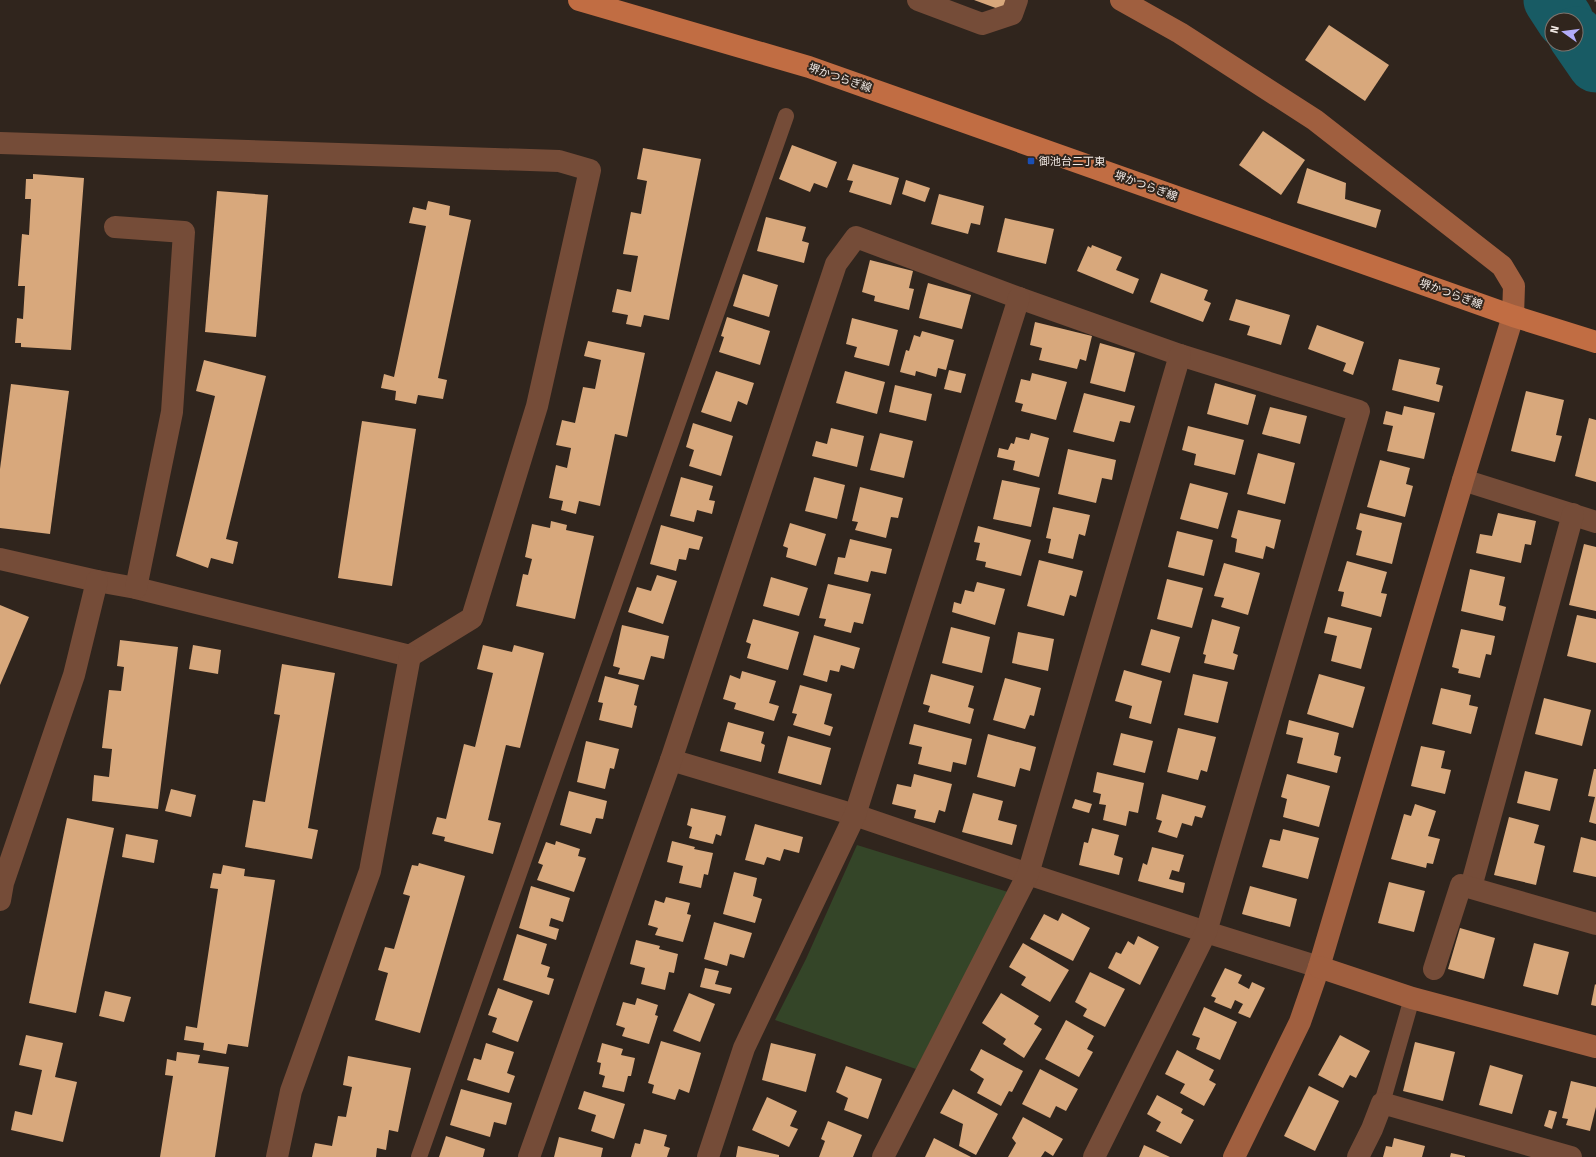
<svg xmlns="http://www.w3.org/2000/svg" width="1596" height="1157" viewBox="0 0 1596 1157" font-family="'Fira Sans','Noto Sans JP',sans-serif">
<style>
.green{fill:#344528}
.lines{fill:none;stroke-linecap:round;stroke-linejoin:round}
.river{stroke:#185b64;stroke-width:57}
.building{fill:#d8a87c}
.path{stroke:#857b74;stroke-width:2.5;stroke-dasharray:2 2;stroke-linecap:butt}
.lane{stroke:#754c38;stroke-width:16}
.street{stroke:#754c38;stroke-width:22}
.secondary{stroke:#a05f3f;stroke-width:22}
.primary{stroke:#c16d43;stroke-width:22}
.transit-dot{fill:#1a4fb4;stroke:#30251d;stroke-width:1.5}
.labels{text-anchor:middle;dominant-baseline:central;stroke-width:4;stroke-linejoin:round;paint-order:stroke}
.street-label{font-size:11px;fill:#f1e9e4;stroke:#30251d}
.poi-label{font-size:11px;fill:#f1e9e4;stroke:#30251d;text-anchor:start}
</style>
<rect width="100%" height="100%" fill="#30251d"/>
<path class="green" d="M857,845L1008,892L916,1069L775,1020L806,959Z"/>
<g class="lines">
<g class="river">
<path d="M1552,0L1565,20"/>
<path d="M1576,35L1596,64"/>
</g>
</g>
<g class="building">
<path d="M974,0H1017L1012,14Z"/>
<path d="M1329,25L1389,65L1365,101L1305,60Z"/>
<path d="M1263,131L1305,160L1281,195L1239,165Z"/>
<path d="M792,145L837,162L827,188L814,183L810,192L779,179Z"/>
<path d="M643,148L701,159L669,320L644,315L641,327L626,324L628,315L612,312L617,289L631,292L638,256L623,254L631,212L641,214L647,181L637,179Z"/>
<path d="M853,164L899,178L891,205L849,192L853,181L847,180Z"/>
<path d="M1307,168L1346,183L1345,199L1381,210L1376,228L1297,203Z"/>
<path d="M33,174L84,178L71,350L21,347V343H15L17,318L23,319L25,286H18L22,234L29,235L31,199H25L26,179H33Z"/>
<path d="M906,180L930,188L925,202L902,194Z"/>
<path d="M217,191L268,195L256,337L205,332Z"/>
<path d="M939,194L984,206L980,225L971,223L968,234L931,224Z"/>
<path d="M428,201L450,206L449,215L471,220L438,378L447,380L443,399L418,395L416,404L395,400L396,391L381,388L384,374L394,377L426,226L409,223L413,207L426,210Z"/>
<path d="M766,217L806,227L802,241L809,243L804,263L757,251Z"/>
<path d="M1005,218L1054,229L1046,264L997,252Z"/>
<path d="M1092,245L1122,257L1116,270L1139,279L1133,294L1077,271L1088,246L1091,248Z"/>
<path d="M870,260L913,271L909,288L914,289L909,310L874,301L875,296L862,292Z"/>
<path d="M1161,273L1208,290L1204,300L1211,303L1203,322L1150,302Z"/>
<path d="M743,274L778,285L769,317L733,306Z"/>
<path d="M928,283L971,295L962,329L919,318Z"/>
<path d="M1236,299L1290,315L1281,345L1247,335L1250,326L1229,320Z"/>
<path d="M727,317L770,331L760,365L719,352L724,337L721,336Z"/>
<path d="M852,318L898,330L889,366L854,357L857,347L846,344Z"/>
<path d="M1035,322L1092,336L1086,361L1080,359L1077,369L1039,360L1042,348L1030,345Z"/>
<path d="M1317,325L1364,342L1353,375L1343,371L1346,363L1308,349Z"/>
<path d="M922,331L954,340L946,370L938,368L936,377L916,371L915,376L900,372L906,350L909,351L914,335L920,337Z"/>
<path d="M588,341L645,353L627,437L615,434L600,506L579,501L576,514L561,510L563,501L549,498L556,465L567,468L571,448L556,445L562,420L575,423L583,387L595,389L601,360L584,356Z"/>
<path d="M1100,343L1135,353L1125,392L1090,383Z"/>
<path d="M1399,359L1440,368L1436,384L1443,386L1439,402L1392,390Z"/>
<path d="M204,360L266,376L226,539L238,542L233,564L211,558L208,568L176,556L215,396L196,391Z"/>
<path d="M949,370L966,374L961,393L944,389Z"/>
<path d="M716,371L754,383L747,405L738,401L731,422L701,412Z"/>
<path d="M845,371L885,382L877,414L836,403Z"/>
<path d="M1032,373L1067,382L1056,420L1021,411L1023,404L1015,402L1021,379L1030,381Z"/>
<path d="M1215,383L1256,395L1248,425L1207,414Z"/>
<path d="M11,384L69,391L50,534L0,528V469Z"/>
<path d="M895,385L932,394L926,421L889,412Z"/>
<path d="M1526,391L1564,400L1556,435L1562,436L1555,462L1511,451Z"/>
<path d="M1084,393L1135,406L1130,423L1120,421L1114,442L1073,432Z"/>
<path d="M1404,406L1435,413L1424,459L1387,451L1393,426L1383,424L1386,411L1402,415Z"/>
<path d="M1270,407L1307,416L1300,444L1262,434Z"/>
<path d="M1589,418L1596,420V482L1575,476Z"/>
<path d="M362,421L416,429L392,586L338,578Z"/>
<path d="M693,423L733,436L721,476L689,466L694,450L686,447Z"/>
<path d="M1188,426L1244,440L1235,475L1194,465L1196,454L1182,450Z"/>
<path d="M831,428L864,436L857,467L812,456L816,441L827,444Z"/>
<path d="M880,433L913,441L904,478L870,470Z"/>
<path d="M1031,433L1049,438L1039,477L1013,470L1015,461L997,457L999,448L1008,450L1011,443L1014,444L1016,437L1029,440Z"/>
<path d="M1068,449L1116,460L1112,480L1102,478L1096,503L1058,494Z"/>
<path d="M1258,453L1295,463L1285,504L1247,494Z"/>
<path d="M1380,460L1410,468L1406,484L1413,486L1405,517L1367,507Z"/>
<path d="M681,477L713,486L709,500L715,501L712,514L697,510L694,522L670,516Z"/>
<path d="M814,477L845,485L837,519L805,511Z"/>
<path d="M1002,480L1040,488L1031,527L993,519Z"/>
<path d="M1190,483L1228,493L1218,529L1180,519Z"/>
<path d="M860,487L903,498L898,518L891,517L886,538L855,530L858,522L852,521Z"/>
<path d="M1053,507L1090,515L1085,536L1079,534L1073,559L1048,553L1051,539L1046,538Z"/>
<path d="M1238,510L1281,520L1274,549L1266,546L1263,559L1235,552L1237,539L1231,537Z"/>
<path d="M1360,513L1402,523L1392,564L1356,555L1362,531L1356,529Z"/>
<path d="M1498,513L1536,521L1531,545L1525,544L1521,563L1476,553L1480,534L1492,536Z"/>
<path d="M551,521L567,525L566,530L594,536L575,619L516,606L523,574L528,575L532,559L525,557L532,524L550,528Z"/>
<path d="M790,523L826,534L816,566L786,557L788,548L783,546Z"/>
<path d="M661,525L703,537L699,550L689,548L686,560L679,559L676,571L650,564Z"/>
<path d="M978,526L1031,540L1021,576L985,567L986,562L976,560L980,543L974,542Z"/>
<path d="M1177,531L1213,540L1204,576L1168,567Z"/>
<path d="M850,539L892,549L886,574L871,571L868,582L834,574L838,557L845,558Z"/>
<path d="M1584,544L1596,547V611L1569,605Z"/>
<path d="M1039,560L1083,571L1076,597L1070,595L1064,616L1027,606Z"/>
<path d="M1347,561L1387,572L1381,593L1387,594L1381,617L1341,606L1344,592L1338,591Z"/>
<path d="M1224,563L1260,573L1248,615L1221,607L1224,598L1214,596Z"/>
<path d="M1470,569L1505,577L1499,605L1506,607L1503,621L1461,611Z"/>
<path d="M657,575L677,581L663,624L628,612L637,587L651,591Z"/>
<path d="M771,577L808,588L799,616L763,606Z"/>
<path d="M1167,579L1203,588L1192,628L1157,619Z"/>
<path d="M977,582L1005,589L995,625L952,612L954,602L961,604L965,590L974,592Z"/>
<path d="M828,584L871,594L863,624L854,622L851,633L824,626L826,619L819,618Z"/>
<path d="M0,605L29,617L0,685Z"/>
<path d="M1577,615L1596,619V663L1567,656Z"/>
<path d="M1328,617L1372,628L1361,669L1331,661L1337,636L1324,633Z"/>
<path d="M753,619L799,632L788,670L747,658L751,644L746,642Z"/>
<path d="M1212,619L1240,627L1233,653L1238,655L1234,670L1204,663L1206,655L1203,654Z"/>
<path d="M622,625L669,636L664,659L651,656L644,680L618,674L620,668L613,666Z"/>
<path d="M951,627L990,637L982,673L942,663Z"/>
<path d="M1151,629L1180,637L1170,673L1141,665Z"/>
<path d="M1461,629L1495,636L1491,655L1486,654L1480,678L1458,673L1459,669L1452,667Z"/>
<path d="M1018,632L1054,639L1048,671L1012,663Z"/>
<path d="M814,635L860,648L854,669L841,665L839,672L830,670L827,682L803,675Z"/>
<path d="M120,640L178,647L158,809L92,801L94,775L109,777L112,749L102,748L109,690L121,691L124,667L117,666Z"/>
<path d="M193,645L221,650L218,674L189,669Z"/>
<path d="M483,645L512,652L514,645L544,653L520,748L506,745L488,820L501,823L493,854L444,841L445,837L432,834L437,817L446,819L464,744L475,747L493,673L477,669Z"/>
<path d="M282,664L335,673L308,828L318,830L312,859L245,847L253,800L265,802L280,715L274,714Z"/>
<path d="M1124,670L1162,681L1151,724L1129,718L1132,706L1115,701Z"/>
<path d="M742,671L776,681L769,703L779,706L774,721L734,709L736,703L723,699L730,675L740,679Z"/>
<path d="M931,674L974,686L968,707L974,709L970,724L928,712L930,706L923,704Z"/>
<path d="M1193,674L1228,682L1218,723L1184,715Z"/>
<path d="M1319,674L1365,687L1353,728L1307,714Z"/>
<path d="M605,676L639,685L634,705L637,706L632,728L599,720L603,703L598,702Z"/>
<path d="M1005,678L1041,688L1034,716L1030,715L1025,729L993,720Z"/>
<path d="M800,685L832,694L824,724L833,727L830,736L793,725L797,714L792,713Z"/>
<path d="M1441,688L1471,695L1469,705L1478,707L1471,734L1432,724Z"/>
<path d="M1544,698L1591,710L1582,746L1535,734Z"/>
<path d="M1289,720L1339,733L1334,755L1341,757L1337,773L1297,763L1303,738L1286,734Z"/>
<path d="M728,722L764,732L761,743L765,745L761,762L720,751Z"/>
<path d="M914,724L972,739L966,765L953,762L951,772L918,764L922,747L909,744Z"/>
<path d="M1178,728L1216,737L1207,772L1201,770L1198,780L1167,772Z"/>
<path d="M1121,733L1153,741L1145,773L1113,765Z"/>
<path d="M988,734L1036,747L1030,771L1020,768L1015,787L977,777Z"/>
<path d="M788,736L831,748L821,785L778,773Z"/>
<path d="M586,741L619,749L614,769L610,768L605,789L577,782Z"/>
<path d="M1421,746L1445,751L1441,768L1451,770L1445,794L1411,786Z"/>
<path d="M1594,769H1596V824L1589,822L1595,797L1588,796Z"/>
<path d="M1525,771L1558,779L1550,811L1517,803Z"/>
<path d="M1097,772L1144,783L1138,813L1129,811L1126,826L1103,820L1106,805L1099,804L1101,794L1093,792Z"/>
<path d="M914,774L952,784L945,812L939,810L935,823L914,818L916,810L892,804L897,784L911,787Z"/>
<path d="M1287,774L1330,786L1319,827L1283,817L1287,799L1281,797Z"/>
<path d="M171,789L196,795L191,817L165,811Z"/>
<path d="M569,791L607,801L603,819L596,818L591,834L560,825Z"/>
<path d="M973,793L1003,801L998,820L1017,825L1012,845L962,832Z"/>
<path d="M1162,794L1206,806L1202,818L1195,816L1192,826L1182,823L1177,838L1158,832L1162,821L1156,819Z"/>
<path d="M1075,799L1092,804L1089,813L1072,808Z"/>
<path d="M1415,804L1436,811L1428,836L1440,839L1433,864L1427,863L1426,868L1391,859L1404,814L1411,816Z"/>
<path d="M691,808L726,816L721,836L716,834L713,844L689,838L692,827L687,825Z"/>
<path d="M1509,817L1539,825L1534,843L1545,846L1536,885L1494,875Z"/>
<path d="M67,818L114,828L76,1013L29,1003Z"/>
<path d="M755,824L803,837L799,853L784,849L780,861L767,857L764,865L745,860Z"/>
<path d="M1092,828L1119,835L1114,855L1123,858L1119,875L1079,865L1084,842L1088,843Z"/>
<path d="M1283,829L1319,838L1308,879L1262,867L1270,839L1280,841Z"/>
<path d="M126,834L158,840L154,863L122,857Z"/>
<path d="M1581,837L1596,841V877L1573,872Z"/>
<path d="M556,841L580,849L578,856L586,858L574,892L537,880L543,865L538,863L546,842L555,845Z"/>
<path d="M672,841L695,847L694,849L713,853L708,875L704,874L701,888L679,883L683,866L667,862Z"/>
<path d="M1152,847L1184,855L1179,872L1172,870L1169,879L1185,883L1183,893L1138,881L1143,863L1147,865Z"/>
<path d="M419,863L465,876L420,1033L375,1020L388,973L378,970L385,947L394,949L410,896L403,894L412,865L418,866Z"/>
<path d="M223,865L245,869L244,876L275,880L248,1047L228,1044L226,1054L203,1050L204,1043L184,1040L186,1026L197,1028L218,889L210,888L213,873L221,874Z"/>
<path d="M734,872L757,878L753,896L762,899L755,923L723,914Z"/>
<path d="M1389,882L1425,891L1414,932L1378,923Z"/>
<path d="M531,886L570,898L563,922L551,918L549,926L559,929L556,940L519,928Z"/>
<path d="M1250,886L1297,899L1290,927L1242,914Z"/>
<path d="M666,897L690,903L687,914L691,915L683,942L655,935L658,928L648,925L655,900L664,903Z"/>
<path d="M1062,913L1090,928L1073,961L1030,939L1044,914L1058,921Z"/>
<path d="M714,922L752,933L744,958L730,954L727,966L704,959Z"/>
<path d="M1460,928L1495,938L1484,979L1448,969Z"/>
<path d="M517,934L547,944L541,964L550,967L547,977L554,979L549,995L503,980Z"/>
<path d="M1138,936L1159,947L1140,985L1108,968L1116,952L1121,954L1128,941L1134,945Z"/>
<path d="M636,940L660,946L659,949L678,954L674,973L669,972L665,990L641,984L645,968L630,964Z"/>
<path d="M1023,943L1069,970L1050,1002L1021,985L1026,977L1009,967Z"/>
<path d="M1534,943L1569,952L1558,995L1523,986Z"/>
<path d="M705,968L719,971L715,984L732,988L730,994L700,987Z"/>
<path d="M1225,968L1242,975L1238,983L1249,989L1252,982L1265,988L1250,1018L1238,1013L1243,1004L1235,1000L1231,1009L1214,1002L1216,998L1211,996Z"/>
<path d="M1090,972L1125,989L1105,1027L1083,1016L1087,1009L1075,1002Z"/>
<path d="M1595,984L1596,985V1006L1591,1005Z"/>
<path d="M498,988L533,1001L518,1042L492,1032L497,1018L488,1015Z"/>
<path d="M105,991L131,997L124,1022L99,1016Z"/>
<path d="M689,993L715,1004L700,1042L673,1031Z"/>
<path d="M1001,993L1039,1016L1034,1024L1042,1029L1024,1058L1003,1044L1006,1039L982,1023Z"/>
<path d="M637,998L658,1005L655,1015L658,1016L649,1044L622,1036L625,1028L616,1025L623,1002L635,1005Z"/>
<path d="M1204,1007L1237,1022L1220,1060L1196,1049L1200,1038L1192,1035Z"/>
<path d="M1066,1020L1094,1036L1087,1049L1093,1052L1079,1077L1045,1059Z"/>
<path d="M26,1035L63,1043L55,1077L77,1082L63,1142L11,1130L15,1111L32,1115L42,1070L19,1065Z"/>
<path d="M1340,1035L1370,1051L1356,1078L1350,1075L1343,1088L1318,1075Z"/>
<path d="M661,1041L701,1053L689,1093L679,1089L675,1100L652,1093L654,1085L648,1083Z"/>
<path d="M1415,1042L1455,1052L1443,1101L1403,1091Z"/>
<path d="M486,1043L514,1052L507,1073L515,1076L509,1093L467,1080L474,1058L481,1060Z"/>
<path d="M602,1043L623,1049L621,1055L635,1058L631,1076H628L624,1092L602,1087L605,1076L599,1074L601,1063L597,1062Z"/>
<path d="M771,1043L816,1054L806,1092L762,1080Z"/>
<path d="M981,1049L1023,1071L1012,1092L1009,1091L1001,1106L977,1093L984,1079L970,1070Z"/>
<path d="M1177,1050L1214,1070L1209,1080L1216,1084L1204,1106L1180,1093L1185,1084L1165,1074Z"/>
<path d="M177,1052L200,1055L198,1063L229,1067L215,1157H160L173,1076L165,1075L167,1059L176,1061Z"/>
<path d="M348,1056L411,1068L398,1132L389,1130L386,1150L377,1148L376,1157H312L315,1143L332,1146L338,1116L346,1117L352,1087L343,1085Z"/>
<path d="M1490,1065L1523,1075L1512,1114L1479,1105Z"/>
<path d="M846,1066L882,1079L868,1119L844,1110L848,1098L836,1092Z"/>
<path d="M1040,1069L1078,1089L1066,1111L1056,1106L1050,1118L1022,1104Z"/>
<path d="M1571,1081L1596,1087V1107L1590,1131L1566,1125L1568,1119L1562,1118Z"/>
<path d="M1309,1086L1339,1101L1315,1151L1284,1136Z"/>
<path d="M461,1089L512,1103L506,1125L494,1122L490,1137L450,1125Z"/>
<path d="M953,1089L998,1114L976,1155L959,1146L963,1124L940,1113Z"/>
<path d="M584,1091L625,1104L614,1139L591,1131L596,1115L578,1109Z"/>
<path d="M1157,1095L1183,1109L1181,1113L1194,1120L1181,1144L1156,1131L1161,1122L1147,1114Z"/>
<path d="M767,1097L797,1111L790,1126L798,1129L789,1147L752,1130Z"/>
<path d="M1549,1110L1557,1112L1552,1129L1544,1126Z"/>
<path d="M1023,1117L1063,1139L1053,1156L1045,1151L1041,1157H1008L1016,1143L1012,1138Z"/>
<path d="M828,1121L862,1135L853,1157H819L825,1141L821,1139Z"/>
<path d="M644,1129L667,1135L664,1146L670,1148L667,1157H631L635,1143L640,1144Z"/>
<path d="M446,1136L485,1149L483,1157H439Z"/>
<path d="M559,1137L603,1148L601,1157H554Z"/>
<path d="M934,1138L971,1157H925Z"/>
<path d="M1394,1138L1425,1146L1422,1157H1383L1386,1146L1392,1147Z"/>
<path d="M1144,1145L1170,1157H1139Z"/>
<path d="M738,1146L779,1155V1157H736Z"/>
<path d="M1451,1153L1465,1156V1157H1450Z"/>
</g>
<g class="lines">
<path class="path" d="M1595,0L1596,1"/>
<g class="lane">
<path d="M1382,1103L1412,998"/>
<path d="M419,1157L786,116"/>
</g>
<g class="street">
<path d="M918,0L982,24L1012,14L1017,0"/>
<path d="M0,143L559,161L590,170L537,406L472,618L410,656L136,588L97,581L0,559"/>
<path d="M115,227L184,232L172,412L136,588"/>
<path d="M1463,480L1596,522"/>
<path d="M671,760L855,815L1028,874L1206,932L1319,967"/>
<path d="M1471,887L1573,514"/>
<path d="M0,900L3,883L74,675L97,581"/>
<path d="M1434,969L1461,885L1596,924"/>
<path d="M277,1157L291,1091L370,871L410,656"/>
<path d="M529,1157L671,760L836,264L856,237L1019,298L1180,355L1359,411L1206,932L1094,1157"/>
<path d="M708,1157L744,1048L855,815L1019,298"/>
<path d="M883,1157L1028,874L1180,355"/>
<path d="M1358,1157L1372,1129L1382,1103L1571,1157"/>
</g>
<g class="secondary">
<path d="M1121,0L1180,33L1315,120L1502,266L1514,286L1513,316L1463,480L1319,967L1300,1022L1234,1157"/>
<path d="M1319,967L1412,998L1596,1047"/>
</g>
<path class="primary" d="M579,0L809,67L1513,316L1596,342"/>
</g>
<rect class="transit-dot" x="1027" y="157" width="8" height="8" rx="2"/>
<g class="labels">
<g class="street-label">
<text transform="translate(840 78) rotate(19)">堺かつらぎ線</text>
<text transform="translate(1146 186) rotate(20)">堺かつらぎ線</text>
<text transform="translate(1451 294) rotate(20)">堺かつらぎ線</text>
</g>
<g class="poi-label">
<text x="1039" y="161">御池台二丁東</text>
</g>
</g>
<g transform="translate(1564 32) rotate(284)"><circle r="19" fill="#30251d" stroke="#7d736d"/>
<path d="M0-3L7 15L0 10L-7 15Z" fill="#b3adf9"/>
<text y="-6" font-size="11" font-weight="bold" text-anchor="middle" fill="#f1e9e4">N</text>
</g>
</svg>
